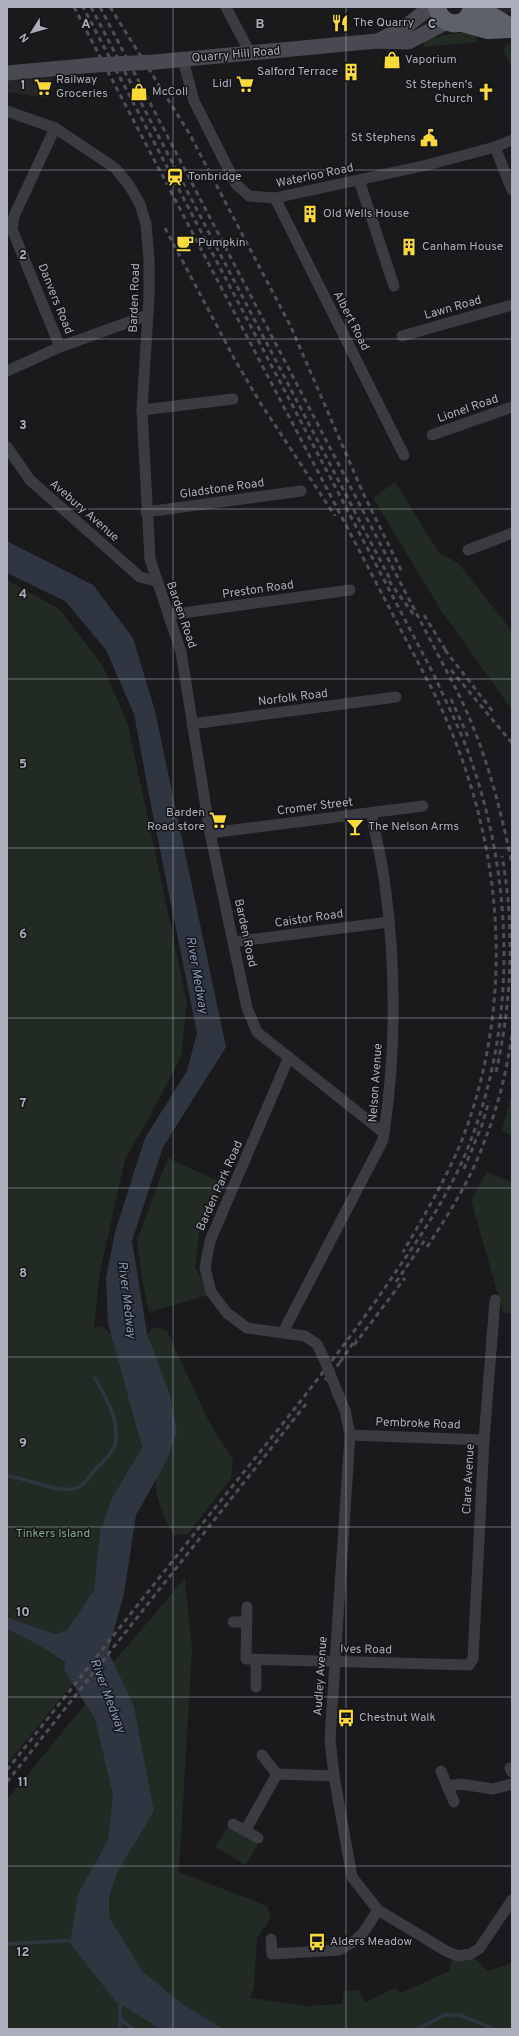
<svg xmlns="http://www.w3.org/2000/svg" width="519" height="2036" viewBox="0 0 519 2036" font-family="Overpass,sans-serif">
<style>
.built{fill:#262629}
.green{fill:#212b24}
.water{fill:#2f3641}
.lines{fill:none;stroke-linecap:round;stroke-linejoin:round}
.stream{stroke:#2f3641;stroke-width:3.5}
.minor{stroke:#3b3b42;stroke-width:11}
.secondary{stroke:#494952;stroke-width:15}
.trunk{stroke:#5e606a;stroke-width:18}
.rail{stroke:#4e4e57;stroke-width:3;stroke-dasharray:5 4;stroke-linecap:butt}
.minor-bridge{stroke:#3b3b42;stroke-width:11}
.secondary-bridge{stroke:#494952;stroke-width:15}
.grid{fill:none;stroke:#acaebc;stroke-width:1;stroke-opacity:0.55}
.labels{text-anchor:middle;dominant-baseline:central;stroke-width:3;stroke-linejoin:round;paint-order:stroke}
.poi-label{font-size:12px;fill:#acaebc;stroke:#151517;text-anchor:start}
.street-label{font-size:12px;fill:#acaebc;stroke:#151517}
.park-label{font-size:12px;fill:#82a88b;stroke:#151517}
.water-label{font-size:13px;font-style:italic;fill:#8295b8;stroke:#151517}
.grid-label{font-size:13px;text-anchor:middle;font-weight:bold;fill:#acaebc;stroke:#151517;stroke-width:3;stroke-linejoin:round;paint-order:stroke}
</style>
<rect width="100%" height="100%" fill="#1a1a1c"/>
<g class="built">
<path d="M498,7H512V12L502,14Z"/>
<path d="M54,78L48,98L7,92V80Z"/>
</g>
<g class="green">
<path d="M461,33L476,35L478,42L423,47L424,41C436,36 448,34 461,33Z"/>
<path d="M512,43V67L503,51L506,44Z"/>
<path d="M395,482L439,553L458,563L512,631V710L441,610L373,498Z"/>
<path d="M7,580L59,609L103,666L128,725L187,1003L181,1057L144,1127L125,1159L100,1271L94,1329L102,1326L111,1335L142,1446L112,1498L100,1531L94,1590L67,1630L55,1634L7,1617Z"/>
<path d="M512,1092V1137L502,1130Z"/>
<path d="M168,1158L222,1183L200,1226L195,1266L208,1295L149,1312L142,1278L137,1240Z"/>
<path d="M487,1172L512,1182V1315L503,1312L471,1200Z"/>
<path d="M154,1327L167,1331L208,1420L233,1460L231,1478L188,1534L173,1535C167,1523 153,1493 156,1481C157,1475 163,1467 166,1462L147,1334Z"/>
<path d="M185,1578L192,1649L179,1872L267,1906L271,1918L257,1938L254,1988L250,1998L304,2006L342,2004L344,1991L359,1990L365,2002L395,1988L401,1993L449,1971L453,1954H470L488,1971L512,1963V2029H223L181,2003L143,1972L109,1917V1897L118,1871L154,1811L134,1706L113,1663Z"/>
<path d="M7,1629L37,1644L65,1662L64,1670L73,1683L7,1764Z"/>
<path d="M86,1703L95,1719L113,1796L108,1840L81,1889L70,1943L114,2000L166,2029H7V1800Z"/>
<path d="M228,1827L258,1844L246,1865L215,1847Z"/>
</g>
<path class="water" d="M7,541L93,585L133,638L155,711L226,1047L163,1147L132,1241L147,1334L170,1395L177,1432L166,1462L136,1515L124,1594L108,1651L134,1706L154,1811L118,1871L109,1897V1917L143,1972L181,2003L223,2029H160L114,2000L70,1943L78,1894L108,1840L113,1796L95,1719L64,1670L65,1662L37,1644L7,1629V1617L55,1634L67,1630L94,1590L100,1531L112,1498L142,1447L108,1324L106,1278L115,1232L145,1138L187,1071L197,1033L150,800L134,714L106,650L65,601L7,573Z"/>
<g class="lines">
<g class="stream">
<path d="M7,1476C27,1478 54,1492 73,1489C82,1488 89,1478 94,1471C102,1463 116,1451 116,1439C118,1417 105,1396 95,1378"/>
<path d="M7,1944L75,1940"/>
<path d="M120,2000V2029"/>
<path d="M120,2019L133,2029"/>
<path d="M418,2029L444,2015H460L494,2029"/>
</g>
<g class="minor">
<path d="M226,7L250,53"/>
<path d="M183,60L194,101L236,184L249,196L275,198L427,165L495,147L512,140"/>
<path d="M7,111L55,128L115,168L129,185L140,204L146,224L149,259V297L142,410L150,559L181,652L210,833L247,1008L257,1032L384,1133"/>
<path d="M55,128L14,216L12,229L60,347"/>
<path d="M495,147L512,190"/>
<path d="M359,180L394,286"/>
<path d="M275,198L404,455"/>
<path d="M402,336L512,305"/>
<path d="M7,371L60,347L148,315"/>
<path d="M142,410L233,399"/>
<path d="M432,435L512,407"/>
<path d="M7,447L30,480L140,577L156,581"/>
<path d="M146,512L301,491"/>
<path d="M468,550L512,533"/>
<path d="M168,615L350,590"/>
<path d="M192,724L396,697"/>
<path d="M210,833L423,806"/>
<path d="M233,942L389,922"/>
<path d="M289,1057L210,1241L205,1268L211,1292L227,1313L247,1328L305,1336L317,1344L324,1359"/>
<path d="M283,1332L383,1140L384,1133C396,1052 396,967 385,885C382,861 376,837 371,813"/>
<path d="M338,1394L345,1410L350,1435L330,1739L334,1776L352,1877L378,1910L446,1951L458,1956L470,1954L479,1949L512,1900"/>
<path d="M350,1435L484,1440"/>
<path d="M247,1607L246,1659L469,1665L473,1659L484,1440L495,1300"/>
<path d="M233,1622H247"/>
<path d="M256,1659V1687"/>
<path d="M262,1755L277,1774"/>
<path d="M510,1768L512,1772"/>
<path d="M441,1771L454,1802"/>
<path d="M447,1786L461,1784L493,1789L512,1784"/>
<path d="M233,1824L258,1838"/>
<path d="M245,1831L277,1774L334,1776"/>
<path d="M271,1939L272,1954L339,1950L353,1942L363,1933L378,1910"/>
</g>
<g class="secondary">
<path d="M378,41L405,27L431,7"/>
<path d="M155,62L377,41L408,42L447,22"/>
<path d="M7,73L95,65"/>
</g>
<g class="trunk">
<path d="M437,7C440,22 454,28 467,19L473,7"/>
<path d="M478,7L512,28"/>
<path d="M462,23L488,30L512,29"/>
</g>
<g class="rail">
<path d="M74,7L433,691C503,832 519,997 460,1145C444,1182 423,1218 403,1252"/>
<path d="M91,7L390,579"/>
<path d="M100,7L458,693C485,748 500,805 512,865"/>
<path d="M110,7L189,133L291,327L363,493L402,572"/>
<path d="M165,228L235,360L261,404L335,516"/>
<path d="M389,581L414,615"/>
<path d="M424,615L448,654"/>
<path d="M445,650L494,713"/>
<path d="M451,670L512,743"/>
<path d="M451,699L469,739"/>
<path d="M496,1072C512,1002 515,927 502,856"/>
<path d="M464,1169L482,1125L489,1101"/>
<path d="M427,1247C442,1224 457,1201 469,1177C490,1135 507,1078 512,1032"/>
<path d="M396,1282L427,1237"/>
<path d="M354,1345L405,1278"/>
<path d="M340,1362L356,1339"/>
<path d="M325,1380L343,1359"/>
<path d="M7,1770C91,1664 175,1557 260,1452C309,1391 358,1329 401,1264C423,1233 444,1200 460,1166C517,1041 516,891 472,763C462,733 447,704 434,675L83,7"/>
<path d="M7,1782L306,1404"/>
</g>
<path class="minor-bridge" d="M324,1359L338,1394"/>
<path class="secondary-bridge" d="M95,65L155,62"/>
</g>
<path class="grid" d="M173,7V2029M346,7V2029M7,170H512M7,339H512M7,509H512M7,679H512M7,848H512M7,1018H512M7,1188H512M7,1357H512M7,1527H512M7,1697H512M7,1866H512"/>
<defs>
<g id="restaurant-bare" transform="scale(1.38)"><path d="M-5-6h1v4h1v-4h1v4h1v-4h1v5L-1.5 .5V6h-2V.5L-5-1ZM5-6V6H3V1.5H1.5Q1.5-4 5-6Z" fill="#fada34" stroke="#151517" stroke-width="2.5" paint-order="stroke"/></g>
<g id="shop-bare" transform="scale(1.38)"><path d="M-5-2.5h2.3a2.7 3.5 0 0 1 5.4 0H5L5.5 6h-11ZM-1.5-2.5h3a1.5 2.3 0 0 0-3 0Z" fill="#fada34" stroke="#151517" stroke-width="2.5" paint-order="stroke"/></g>
<g id="building-bare" transform="scale(1.38)"><path d="M-4-6H4V6H1V3H-1V6H-4ZM-2.5-4.3h1.7v1.8h-1.7ZM.8-4.3h1.7v1.8H.8ZM-2.5-1h1.7V.8h-1.7ZM.8-1h1.7V.8H.8Z" fill="#fada34" stroke="#151517" stroke-width="2.5" paint-order="stroke"/></g>
<g id="supermarket-bare" transform="scale(1.38)"><path d="M-6-5.5h2.5l.6 2H6L4.5 2H-2.5L-4.4-4H-6ZM-1.5 3.2a1.3 1.3 0 1 0 .1 0ZM3 3.2a1.3 1.3 0 1 0 .1 0Z" fill="#fada34" stroke="#151517" stroke-width="2.5" paint-order="stroke"/></g>
<g id="church-bare" transform="scale(1.38)"><path d="M-1.2-6h2.4v3.5h3.3v2.4h-3.3V6h-2.4V-.1h-3.3v-2.4h3.3Z" fill="#fada34" stroke="#151517" stroke-width="2.5" paint-order="stroke"/></g>
<g id="civic-bare" transform="scale(1.38)"><path d="M-.6-6.5H3V-4.5H.6V-3L4-1V1h2V6H-6V1h2V-1L-.6-3ZM-1.2 2.5V6h2.4V2.5Z" fill="#fada34" stroke="#151517" stroke-width="2.5" paint-order="stroke"/></g>
<g id="station-bare" transform="scale(1.38)"><path d="M-3-6H3Q5-6 5-4V2Q5 4 3 4L4.5 6H3L1.5 4h-3L-3 6H-4.5L-3 4Q-5 4-5 2V-4Q-5-6-3-6ZM-3.5-4v3h7v-3ZM-3.5 1v1.5H-2V1ZM2 1v1.5H3.5V1Z" fill="#fada34" stroke="#151517" stroke-width="2.5" paint-order="stroke"/></g>
<g id="cafe-bare" transform="scale(1.38)"><path d="M-5.5-4.5H6V0H3Q3 3.5 0 3.5H-2.5Q-5.5 3.5-5.5 0ZM3-3.2v2h1.7v-2ZM-6 4.5H4V6H-6Z" fill="#fada34" stroke="#151517" stroke-width="2.5" paint-order="stroke"/></g>
<g id="bar-bare" transform="scale(1.38)"><path d="M-6-5H6L.8 .8V4.5H3.5V6h-7V4.5H-.8V.8Z" fill="#fada34" stroke="#151517" stroke-width="2.5" paint-order="stroke"/></g>
<g id="bus-bare" transform="scale(1.38)"><path d="M-5-6H5V4H4V6H2V4H-2V6H-4V4H-5ZM-3.5-4V0h7V-4ZM-3.5 1.2v1.5H-2V1.2ZM2 1.2v1.5H3.5V1.2Z" fill="#fada34" stroke="#151517" stroke-width="2.5" paint-order="stroke"/></g>
</defs>
<g fill-rule="evenodd">
<use href="#restaurant-bare" x="340" y="23"/>
<use href="#shop-bare" x="392" y="60"/>
<use href="#building-bare" x="351" y="72"/>
<use href="#supermarket-bare" x="245" y="84"/>
<use href="#supermarket-bare" x="43" y="87"/>
<use href="#shop-bare" x="139" y="92"/>
<use href="#church-bare" x="486" y="92"/>
<use href="#civic-bare" x="429" y="138"/>
<use href="#station-bare" x="175" y="177"/>
<use href="#building-bare" x="310" y="214"/>
<use href="#cafe-bare" x="185" y="243"/>
<use href="#building-bare" x="409" y="247"/>
<use href="#supermarket-bare" x="218" y="820"/>
<use href="#bar-bare" x="355" y="827"/>
<use href="#bus-bare" x="346" y="1718"/>
<use href="#bus-bare" x="317" y="1942"/>
</g>
<g class="labels">
<g class="poi-label">
<text x="353" y="23">The Quarry</text>
<text x="405" y="60">Vaporium</text>
<text x="338" y="72" text-anchor="end">Salford Terrace</text>
<text x="56" y="80">Railway<tspan x="56" dy="14">Groceries</tspan></text>
<text x="232" y="84" text-anchor="end">Lidl</text>
<text x="473" y="85" text-anchor="end">St Stephen's<tspan x="473" dy="14">Church</tspan></text>
<text x="152" y="92">McColl</text>
<text x="416" y="138" text-anchor="end">St Stephens</text>
<text x="188" y="177">Tonbridge</text>
<text x="323" y="214">Old Wells House</text>
<text x="198" y="243">Pumpkin</text>
<text x="422" y="247">Canham House</text>
<text x="205" y="813" text-anchor="end">Barden<tspan x="205" dy="14">Road store</tspan></text>
<text x="368" y="827">The Nelson Arms</text>
<text x="359" y="1718">Chestnut Walk</text>
<text x="330" y="1942">Alders Meadow</text>
</g>
<g class="street-label">
<text transform="translate(236 55) rotate(-5)">Quarry Hill Road</text>
<text transform="translate(315 176) rotate(-12)">Waterloo Road</text>
<text transform="translate(135 298) rotate(-88)">Barden Road</text>
<text transform="translate(55 299) rotate(68)">Danvers Road</text>
<text transform="translate(453 308) rotate(-16)">Lawn Road</text>
<text transform="translate(351 321) rotate(63)">Albert Road</text>
<text transform="translate(468 409) rotate(-19)">Lionel Road</text>
<text transform="translate(222 489) rotate(-8)">Gladstone Road</text>
<text transform="translate(84 511) rotate(41)">Avebury Avenue</text>
<text transform="translate(258 590) rotate(-8)">Preston Road</text>
<text transform="translate(181 615) rotate(71)">Barden Road</text>
<text transform="translate(293 698) rotate(-7)">Norfolk Road</text>
<text transform="translate(315 807) rotate(-7)">Cromer Street</text>
<text transform="translate(309 919) rotate(-8)">Caistor Road</text>
<text transform="translate(245 933) rotate(78)">Barden Road</text>
<text transform="translate(376 1083) rotate(-86)">Nelson Avenue</text>
<text transform="translate(220 1186) rotate(-66)">Barden Park Road</text>
<text transform="translate(418 1424) rotate(2)">Pembroke Road</text>
<text transform="translate(469 1479) rotate(-87)">Clare Avenue</text>
<text transform="translate(366 1650) rotate(1)">Ives Road</text>
<text transform="translate(321 1676) rotate(-86)">Audley Avenue</text>
</g>
<g class="park-label">
<text x="53" y="1534">Tinkers Island</text>
</g>
<g class="water-label">
<text transform="translate(196 975) rotate(80)">River Medway</text>
<text transform="translate(126 1300) rotate(83)">River Medway</text>
<text transform="translate(107 1696) rotate(69)">River Medway</text>
</g>
</g>
<g class="grid-label">
<text x="86" y="28">A</text>
<text x="260" y="28">B</text>
<text x="432" y="28">C</text>
<text x="23" y="89">1</text>
<text x="23" y="259">2</text>
<text x="23" y="429">3</text>
<text x="23" y="598">4</text>
<text x="23" y="768">5</text>
<text x="23" y="938">6</text>
<text x="23" y="1107">7</text>
<text x="23" y="1277">8</text>
<text x="23" y="1447">9</text>
<text x="23" y="1616">10</text>
<text x="23" y="1786">11</text>
<text x="23" y="1956">12</text>
</g>
<rect width="519" height="2036" fill="none" stroke="#acaebc" stroke-width="16"/>
<g transform="translate(32 32) rotate(233)" stroke="#151517" stroke-width="3" paint-order="stroke">
<path d="M0-3L7 15L0 10L-7 15Z" fill="#acaebc"/>
<text y="-6" font-size="11" font-weight="bold" text-anchor="middle" fill="#acaebc">N</text>
</g>
</svg>
